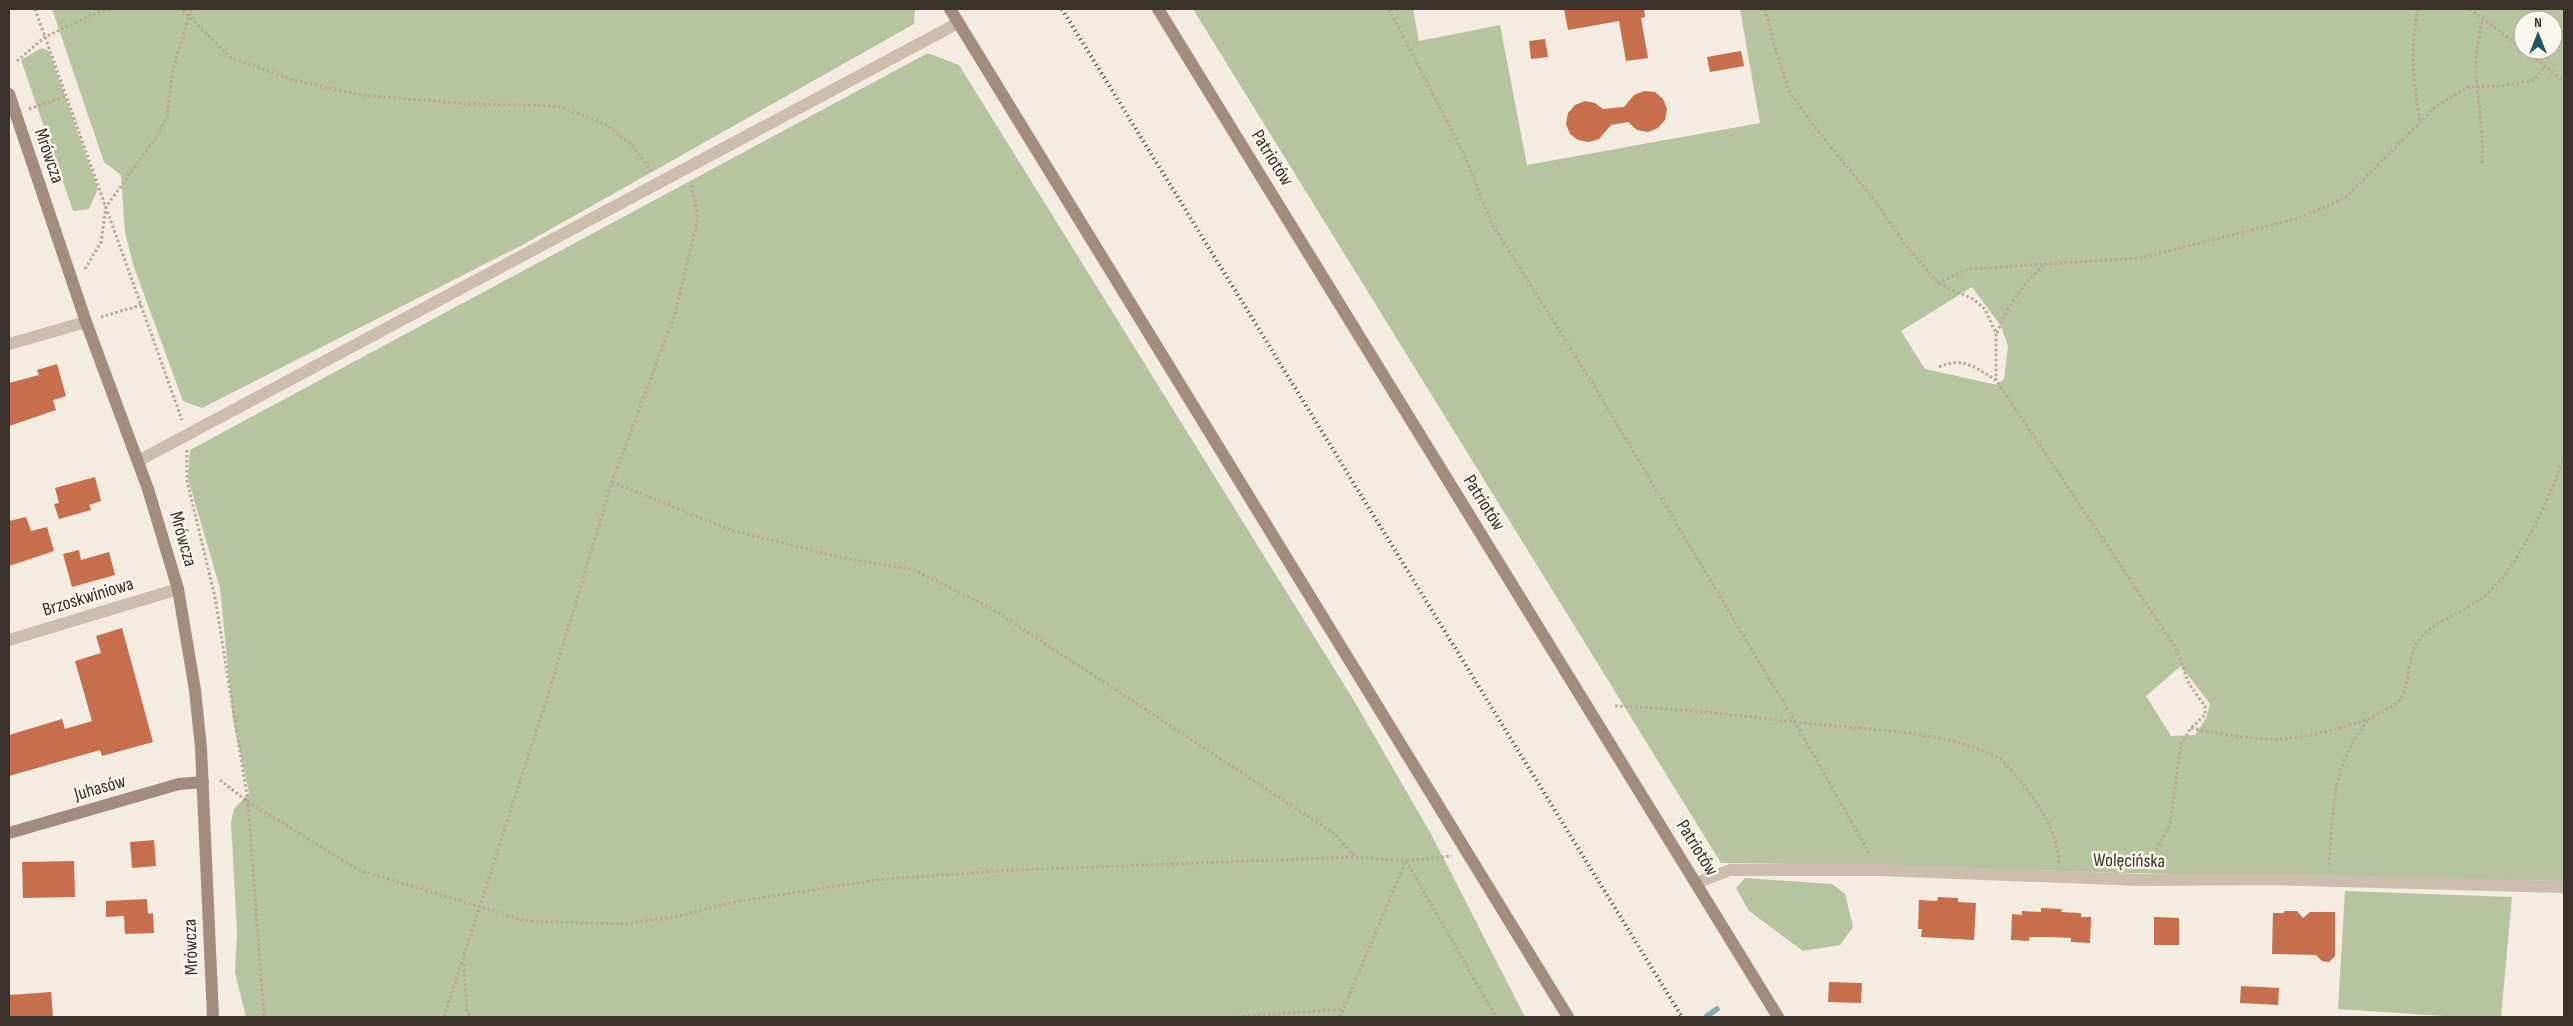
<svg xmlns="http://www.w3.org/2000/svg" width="2573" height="1026" viewBox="0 0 2573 1026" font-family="'Sofia Sans Condensed',sans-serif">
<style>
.green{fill:#b6c4a0;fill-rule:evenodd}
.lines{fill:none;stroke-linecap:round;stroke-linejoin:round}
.stream{stroke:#7fadb2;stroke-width:5.5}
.building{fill:#c76f4c}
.path{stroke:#b9a796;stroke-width:3;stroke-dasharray:2.5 2.5;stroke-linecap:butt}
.street{stroke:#cdbdac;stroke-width:12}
.secondary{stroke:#a18c7d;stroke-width:12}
.rail{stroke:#3b312b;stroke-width:4;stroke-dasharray:1 4;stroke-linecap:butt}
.labels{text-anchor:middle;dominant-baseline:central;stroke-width:5;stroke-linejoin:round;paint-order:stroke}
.street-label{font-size:19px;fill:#3b312b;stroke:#fbf6ee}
</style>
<rect width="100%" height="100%" fill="#f4ece1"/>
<g class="green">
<path d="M52,9H915L914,24L526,243L202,408L183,401L134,267L125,233L121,175L104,162Z"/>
<path d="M1193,9H1413L1419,41L1500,25L1527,165L1760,123L1740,9H2564V881L2118,873L1879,865L1721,863ZM2523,20H2553V50H2523ZM1972,287L2001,326L2008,346L2004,379L1997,385L1925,369L1901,331ZM2181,666L2210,704L2206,718L2195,735L2171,736L2146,696Z"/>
<path d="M42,48L49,51L98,189L89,209L73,211L21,60Z"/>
<path d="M928,53L959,65L1353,699L1431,834L1525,1017H246L235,973L237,932L231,822L234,809L249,793L233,720L220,588L188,479L190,450Z"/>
<path d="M1745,878L1832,884L1845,894L1853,927L1840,945L1803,951L1749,911L1736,888Z"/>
<path d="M2345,891L2512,897L2501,1017H2459L2338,1009Z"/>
</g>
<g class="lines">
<path class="stream" d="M1707,1016L1717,1009"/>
</g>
<g class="building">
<path d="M1564,9H1644L1645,17L1641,18L1648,58L1626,61L1619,21L1568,30Z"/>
<path d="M1545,39L1548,57L1531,59L1529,41Z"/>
<path d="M1741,51L1744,66L1710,72L1707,57Z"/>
<path d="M1644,91L1655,92L1663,99L1667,109L1665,120L1658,128L1648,132L1637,130L1628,122L1611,125L1599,139L1589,142L1578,140L1570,134L1566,124L1568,113L1575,105L1585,101L1595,103L1603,109L1624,107L1634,95Z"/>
<path d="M57,364L66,396L53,400L56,410L9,426V383L39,375L37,370Z"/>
<path d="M95,477L101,501L89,505L91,510L59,519L54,504L59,503L55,488Z"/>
<path d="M26,517L31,531L47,527L54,551L9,566V521Z"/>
<path d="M79,550L81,560L109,552L115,575L72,587L63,554Z"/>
<path d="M122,628L153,742L102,756L100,750L9,776V735L62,719L65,729L92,721L75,661L101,653L96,636Z"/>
<path d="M154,840L156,866L132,868L130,842Z"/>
<path d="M74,861L75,897L23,898L22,862Z"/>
<path d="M1938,897L1958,898V902L1976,903L1974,940L1921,937L1922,929H1918L1919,900L1937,901Z"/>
<path d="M147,899L148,914L153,913L154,933L125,934L124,916L106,917V901Z"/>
<path d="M2041,908L2062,909L2061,912L2081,913V917H2091L2090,943L2071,942V938L2051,937H2029V941L2011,940L2012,914L2022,915V911L2041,912Z"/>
<path d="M2285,911H2297L2303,918L2310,912H2335V956L2329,962L2322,961L2316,955L2272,954L2273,913H2283Z"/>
<path d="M2154,917L2179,918V945H2154Z"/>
<path d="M1829,982L1862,983L1861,1003L1828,1002Z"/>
<path d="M2241,986L2279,988L2278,1005L2240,1003Z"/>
<path d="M51,992L53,1017H9V995Z"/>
</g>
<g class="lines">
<g class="path">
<path d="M35,9L182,420"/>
<path d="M192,9L189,16L231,58L293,80L360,95L468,104L557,106L604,123L632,145L651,171"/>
<path d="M1389,9L1463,152L1492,224L1593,384L1795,722L1870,855"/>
<path d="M1765,9L1775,48L1790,93L1817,130L1875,201L1904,243L1938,283L1973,299L1985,309L1996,333V380"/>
<path d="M2418,9C2410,47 2413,82 2420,121"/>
<path d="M2470,9L2523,49"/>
<path d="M2524,50L2564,81"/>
<path d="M17,61L45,37L94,14L110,9"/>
<path d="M29,109L66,96"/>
<path d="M2482,163C2484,132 2478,103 2476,73C2475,54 2479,36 2483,18"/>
<path d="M85,269L101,242L106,207L157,136L167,117L173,69L189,16L181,9"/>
<path d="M1938,283L1968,269L2141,258L2299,218L2345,198L2436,106L2469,87L2501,86L2534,80L2545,66"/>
<path d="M101,317L141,305"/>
<path d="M1997,333C2008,304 2023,284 2045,264"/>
<path d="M1939,367C1964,356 1975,368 1996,380L2176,648L2189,684L2205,706V715L2191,728L2181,744L2170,824L2149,864"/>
<path d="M187,450V481L215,597L248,802L264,1017"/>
<path d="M612,482L731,530L835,556L914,570L991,608L1335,834L1355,857"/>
<path d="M1615,706C1682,708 1748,717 1815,724C1875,731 1946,730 2000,759C2007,763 2011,771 2016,776C2037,801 2057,829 2059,863"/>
<path d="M2191,728C2218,734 2243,738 2270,739C2301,740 2378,723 2399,700C2412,686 2404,652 2424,634C2440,619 2462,612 2479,600C2516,576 2548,499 2564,459"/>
<path d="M220,780L248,802L359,870L527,921L626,924L678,916L739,901L885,879L1015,870L1355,857L1406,861L1496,1017"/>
<path d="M2329,865C2334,807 2330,767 2369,719"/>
<path d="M464,964L467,1012L471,1017"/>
<path d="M444,1017L547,698L612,482L675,314L698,217L691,183"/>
<path d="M1238,1017L1343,1009"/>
<path d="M1340,1017L1406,861L1452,856"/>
</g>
<g class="street">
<path d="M9,344L86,322"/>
<path d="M138,461L958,23"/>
<path d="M9,640L178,589"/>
<path d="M1696,883L1730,870H1879L2140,880L2270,879L2564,887"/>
</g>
<g class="secondary">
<path d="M950,9L1568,1017"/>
<path d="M1158,9L1778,1017"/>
<path d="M9,94L86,322L148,489L178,589L195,690L201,748L213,1017"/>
<path d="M9,833L179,784L203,782"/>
</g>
<path class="rail" d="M1062,9L1682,1017"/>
</g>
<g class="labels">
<g class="street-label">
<text transform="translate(49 156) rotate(71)">Mrówcza</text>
<text transform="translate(1272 158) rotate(58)">Patriotów</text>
<text transform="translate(1484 503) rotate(58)">Patriotów</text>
<text transform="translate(183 539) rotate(74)">Mrówcza</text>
<text transform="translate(88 597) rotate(-17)">Brzoskwiniowa</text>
<text transform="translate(100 788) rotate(-16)">Juhasów</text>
<text transform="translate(1697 848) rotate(58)">Patriotów</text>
<text transform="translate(2129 861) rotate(1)">Wolęcińska</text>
<text transform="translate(191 947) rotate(-92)">Mrówcza</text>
</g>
</g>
<rect width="2573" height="1026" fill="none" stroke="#3b312b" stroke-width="20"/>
<g transform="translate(2538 35)"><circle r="24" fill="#fbf6ee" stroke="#aea7a0"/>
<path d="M0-4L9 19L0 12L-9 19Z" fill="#1f565d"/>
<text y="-8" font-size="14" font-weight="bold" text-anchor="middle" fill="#3b312b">N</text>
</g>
</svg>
